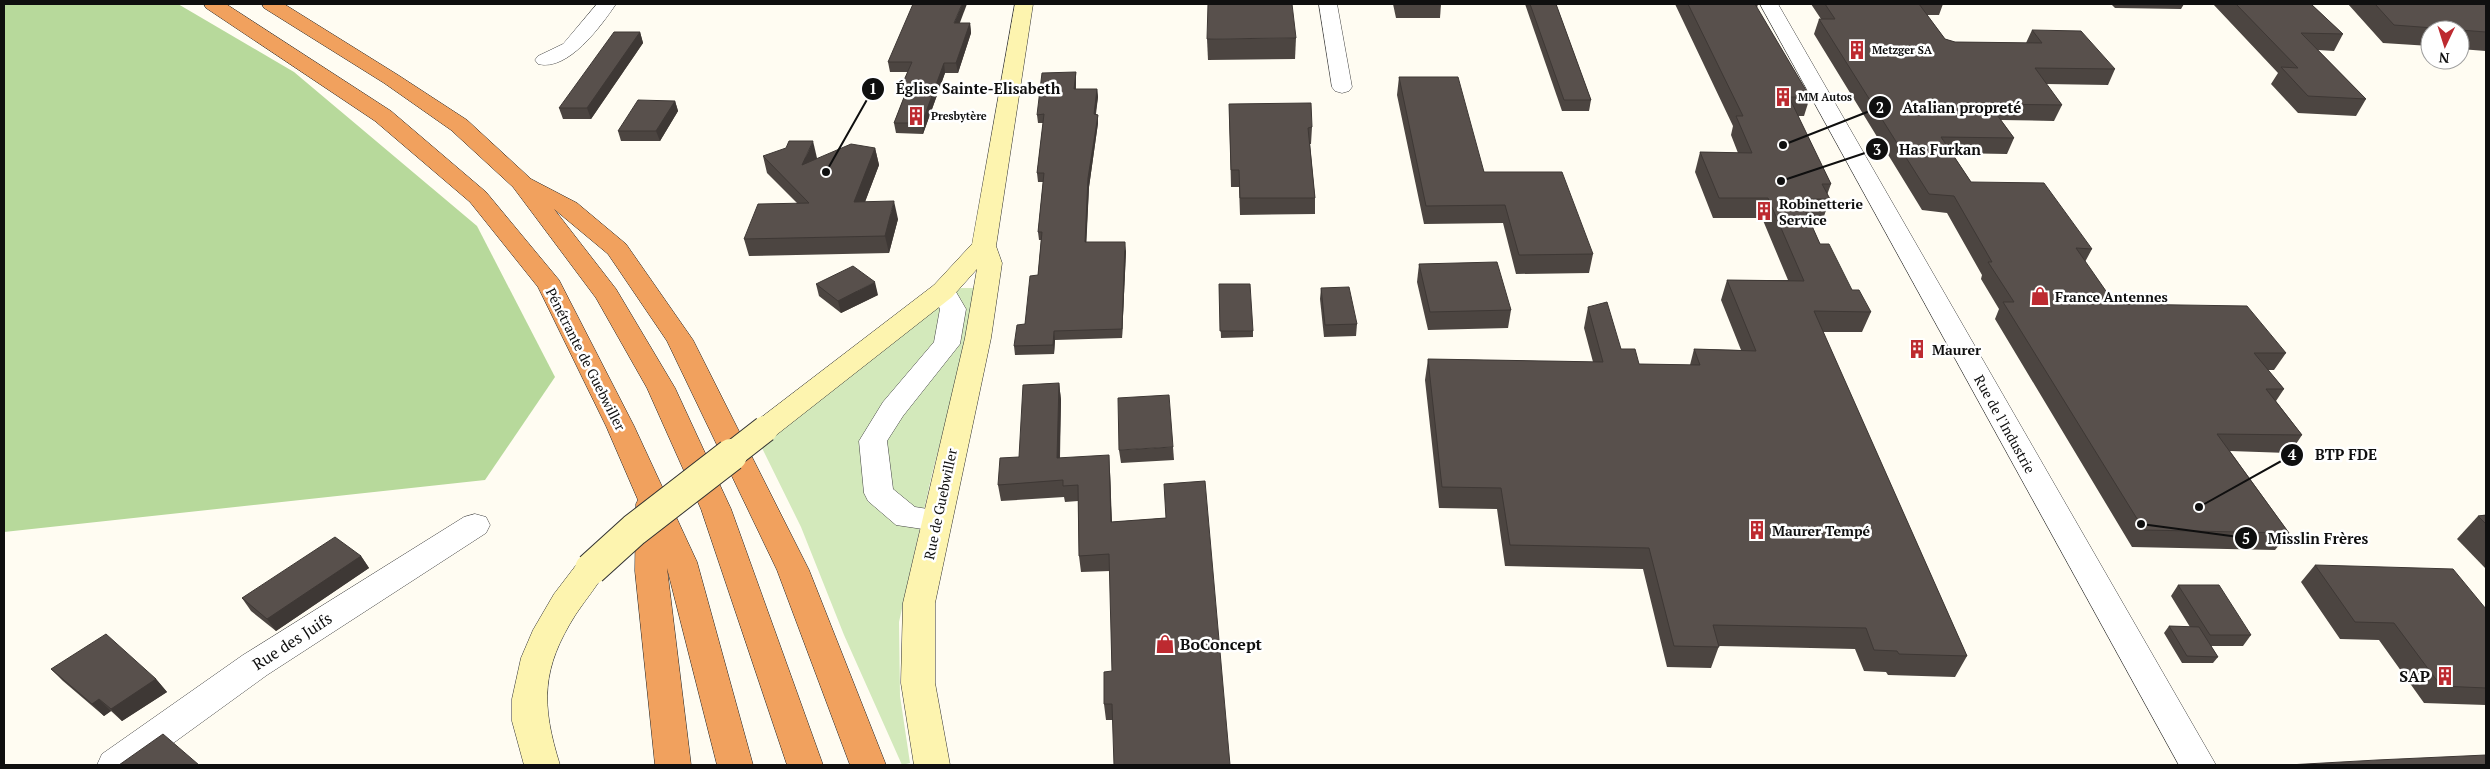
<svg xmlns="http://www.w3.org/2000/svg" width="2490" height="769" viewBox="0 0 2490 769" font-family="'PT Serif',serif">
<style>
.green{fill:#d3e9bb}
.forest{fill:#b7d99b}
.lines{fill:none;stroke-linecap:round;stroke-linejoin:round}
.street-casing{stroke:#424242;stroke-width:1}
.secondary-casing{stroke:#313131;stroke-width:1}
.highway-casing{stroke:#202020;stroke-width:1}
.street{fill:#fff;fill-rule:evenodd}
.secondary{fill:#fdf4af;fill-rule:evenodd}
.highway{fill:#f1a15e;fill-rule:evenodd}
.secondary-bridge-far1-casing{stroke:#313131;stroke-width:28;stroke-linecap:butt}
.secondary-bridge-casing{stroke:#313131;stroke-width:34;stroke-linecap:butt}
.secondary-bridge-far1{stroke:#fdf4af;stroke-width:26}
.secondary-bridge{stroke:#fdf4af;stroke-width:32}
.wall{fill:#4c4541}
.shaded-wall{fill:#3e3835}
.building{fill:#58504c;stroke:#3e3835}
.labels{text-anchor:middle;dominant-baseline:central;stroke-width:5;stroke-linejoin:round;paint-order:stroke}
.far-poi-label{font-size:11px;font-weight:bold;fill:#0f0f0f;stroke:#fff;text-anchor:start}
.poi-label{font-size:14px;font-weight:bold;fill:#0f0f0f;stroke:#fff;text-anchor:start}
.street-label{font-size:14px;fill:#0f0f0f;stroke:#fff}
.near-street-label{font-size:16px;fill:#0f0f0f;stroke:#fff}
.near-poi-label{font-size:16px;font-weight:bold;fill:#0f0f0f;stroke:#fff;text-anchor:start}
.leader{fill:none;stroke:#0f0f0f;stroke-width:2}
.callout-dot{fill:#0f0f0f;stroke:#fff;stroke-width:2}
.mark-label{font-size:15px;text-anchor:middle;font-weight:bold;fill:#fff}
.callout-label{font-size:15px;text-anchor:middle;font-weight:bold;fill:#0f0f0f;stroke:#fff;stroke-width:5;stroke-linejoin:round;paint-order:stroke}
</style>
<rect width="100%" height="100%" fill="#fffcf2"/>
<path class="green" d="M961,288H976L970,329L932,474L899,622L900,696L910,763L902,765L844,635L801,527L760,444Z"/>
<path class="forest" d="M4,4H178L294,72L477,226L555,377L485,480L4,532Z"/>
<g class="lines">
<g class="street-casing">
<g id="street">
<path d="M597,4H616C601,26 568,72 538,64L535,60L538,56L563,44Z"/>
<path d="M1319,4H1337L1352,87L1349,91L1342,93L1335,91L1332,87Z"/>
<path d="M1760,4H1778L2216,765H2179Z"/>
<path d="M943,283L952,285L966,309L960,344L903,416L887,441L893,489L915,507L947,512L951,520L947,528L936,531L896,525L868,501L864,493L859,441L883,402L934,342L940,309L930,291L934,285Z"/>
<path d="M475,514L486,517L490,525L486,533L267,675L143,765H97L102,754L243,655L464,517Z"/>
</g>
</g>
<g class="secondary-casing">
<g id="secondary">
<path d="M1015,4H1033L996,246L1002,263L991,338L935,603V683L950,765H914L901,683L903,603L965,338L977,269L952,297L775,436L765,439L755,436L751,429L755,422L934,285L972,244Z"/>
<path d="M591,557L602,560L607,569C598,585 586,599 576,614C541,669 541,704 560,765H524L512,721V699L521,658L533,630L554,594L580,560Z"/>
</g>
</g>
<g class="highway-casing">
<g id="highway">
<path d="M204,4H226L391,111L486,192L559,280L634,426L697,562L753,765H717L667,568L691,765H655L635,571L636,504L638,500L606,426L538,287L470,202L375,121L206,8Z"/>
<path d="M262,4H284L398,75L467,120L531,179L577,203L626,244L693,340L809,570L886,765H850L777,570L667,341L608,254L554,209L616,289L675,388L731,509L823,765H787L701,509L647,388L596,298L513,187L451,130L384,83L264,8Z"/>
</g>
</g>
<use href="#street" class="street"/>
<use href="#secondary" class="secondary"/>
<use href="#highway" class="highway"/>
<g class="secondary-bridge-far1-casing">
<path id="secondary-bridge-far1" d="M729,457L765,429"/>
</g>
<g class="secondary-bridge-casing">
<path id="secondary-bridge" d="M591,569L634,530L731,455"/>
</g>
<use href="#secondary-bridge-far1" class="secondary-bridge-far1"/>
<use href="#secondary-bridge" class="secondary-bridge"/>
</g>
<g class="wall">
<path d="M1393,4H1441L1440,18H1396Z"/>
<path d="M1525,4H1556L1591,100L1589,111H1562Z"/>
<path d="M1675,4H1758L1757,8L1810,97L1804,116H1798L1831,184L1827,195L1830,199L1823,219H1809L1820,244L1852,290L1871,312L1862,332H1823L1967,656L1955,677L1888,675L1886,672L1864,671L1855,649L1719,646L1711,668L1667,667L1643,569L1505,566L1497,509L1439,508L1425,380L1428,359L1593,362L1584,328L1588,307L1621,349L1639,364L1690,365L1694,349L1741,350L1721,300L1727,280H1788L1762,218H1713L1695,172L1700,152L1738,153L1731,135L1733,126Z"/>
<path d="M1811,4H1943L1939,15H1927L1945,39L1955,42L2026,43L2032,30L2115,69L2108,85L2046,84L2062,105L2054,121L2001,120L2014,138L2007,154L1952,153L1971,182L2092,249L2085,262L2115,304L2286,353L2274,370H2268L2284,389L2276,401L2302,435L2290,453L2230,451L2289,533L2275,550L2132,547L1995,319L1999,309L1981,279L1982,275L1947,213L1922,210L1814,34L1819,19H1821Z"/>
<path d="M2111,4H2184L2181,9L2115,8Z"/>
<path d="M2213,4H2311L2343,34L2334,51L2318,50L2366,99L2356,116L2298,113L2271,84L2278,73Z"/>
<path d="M2348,4H2486V51L2460,49V30H2430V46L2383,43Z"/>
<path d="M960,23H970L971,33L958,73H945L923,134L896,133L894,123L904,97H903L901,87L908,72H890L888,62Z"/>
<path d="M640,32L643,43L591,119H563L559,108Z"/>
<path d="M1296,38L1295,59L1208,60L1207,39Z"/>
<path d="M1076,72V89H1097L1098,97L1096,114L1098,115V123L1089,187L1086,242L1126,251L1122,338L1055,340L1054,354L1015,355L1014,346L1025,324L1038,275L1041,240H1039L1038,232L1043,182H1038L1037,173L1043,123H1038L1037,115Z"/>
<path d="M1399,77L1484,172L1593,254L1589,273L1516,274L1503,223L1424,224L1397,95Z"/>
<path d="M675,101L678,111L660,141H621L618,131Z"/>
<path d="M1229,104L1312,127L1311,144H1310L1315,198V214L1240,215L1239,187H1231Z"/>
<path d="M875,148L879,165L865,202L898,219L889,253L749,256L744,239L797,203L767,173L763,156L817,158V159Z"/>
<path d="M1419,264L1511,310L1508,328L1428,330L1417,282Z"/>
<path d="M816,284L878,295L841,313L819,296Z"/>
<path d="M1219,285L1253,331V337L1221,338Z"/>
<path d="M1321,288L1357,324L1356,336L1324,337L1320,299Z"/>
<path d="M1059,383L1061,400L1060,458L1110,472L1112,522L1166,518L1205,481L1112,720H1106L1104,704L1112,671L1110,571L1081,572L1079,556L1078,501L1065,502L1064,497L1001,501L998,485L1019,457Z"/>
<path d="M1173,447L1174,460L1121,463L1119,450Z"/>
<path d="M2486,515V569L2457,539L2478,516Z"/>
<path d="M361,556L369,568L276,631L251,611L242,598Z"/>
<path d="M2315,565L2486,609V705L2424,703L2379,640L2340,639L2301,582Z"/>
<path d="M2178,585L2251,635L2243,646H2211L2218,657L2213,663H2182L2164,633L2169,626L2190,627L2171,596Z"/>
<path d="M51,669L156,679L167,692L122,721L111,711L104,716L63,681Z"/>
</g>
<g class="shaded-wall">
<path d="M962,4H967L956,33L954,23Z"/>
<path d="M970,23L971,33L958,73L956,63Z"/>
<path d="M640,32L643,43L591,119L587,108Z"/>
<path d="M944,63L945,73L923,134L922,123Z"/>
<path d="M1076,72V80L1075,97L1074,89Z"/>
<path d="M1097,89L1098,97L1094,123V114Z"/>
<path d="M675,101L678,111L660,141L656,131Z"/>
<path d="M1098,115V123L1089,187L1086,251L1085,242L1088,178Z"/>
<path d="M813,141L817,158L806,182L802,165Z"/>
<path d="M875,148L879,165L858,220L854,202Z"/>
<path d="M894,201L898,219L889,253L885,236Z"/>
<path d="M1125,242L1126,251L1122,338V329Z"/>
<path d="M875,282L878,295L841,313L838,301Z"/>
<path d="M1054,331L1055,340L1054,354L1053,345Z"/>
<path d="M1059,383L1061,400L1059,474L1057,458Z"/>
<path d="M1109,455L1110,472L1112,538L1111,522Z"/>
<path d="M361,556L369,568L276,631L267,619Z"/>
<path d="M156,679L167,692L122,721L111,709Z"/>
<path d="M99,699L111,711L104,716L92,704Z"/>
</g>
<g class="building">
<path d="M913,4H962L954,23H970L956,63H944L922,123H894L908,87H901L912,62H888Z"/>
<path d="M1208,4H1292L1296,38L1207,39Z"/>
<path d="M1530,4H1556L1591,100H1564Z"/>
<path d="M1688,4H1755L1810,97H1789L1831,184H1822L1830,199H1800L1820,244H1829L1852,290H1859L1871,312L1814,311L1967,656L1899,654L1897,651L1874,650L1866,628L1713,625L1719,647L1674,646L1649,548L1510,545L1501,488L1442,487L1428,359L1603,362L1588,307L1607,302L1621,349H1635L1639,364L1700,365L1694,349L1756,351L1727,280L1804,281L1768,198H1719L1700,152L1752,153L1736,116H1743Z"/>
<path d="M1825,4H1919L1945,39L1955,42L2042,43L2032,30L2081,31L2115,69L2035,68L2062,105L1989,104L2014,138L1941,137L1971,182L2044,183L2092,249L2076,248L2115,304L2247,306L2286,353H2254L2284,389H2266L2302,435L2217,434L2289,533L2144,530L2003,302H2014L1988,262H1992L1954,196L1929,194L1819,19H1835Z"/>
<path d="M2236,4H2311L2343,34L2301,33L2366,99L2308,96L2281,67L2298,68Z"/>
<path d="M2375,4H2486V32L2394,25Z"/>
<path d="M614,32H640L587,108H559Z"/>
<path d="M1076,72L1074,89H1097L1094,114L1098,115L1088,178L1085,242H1125L1122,329L1054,331L1053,345L1014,346L1017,325L1025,324L1030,276L1038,275L1042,232H1038L1044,173H1037L1044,114L1037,115L1042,73Z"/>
<path d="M1399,77H1458L1484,172H1562L1593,254L1519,255L1505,205L1426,206Z"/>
<path d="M638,100L675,101L656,131H618Z"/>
<path d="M1311,103L1312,127L1308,128L1315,198H1240L1239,170H1231L1229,104Z"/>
<path d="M789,141H813L802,165L851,144L875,148L854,202L894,201L885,236L744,239L758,204L809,203L763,156L786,148Z"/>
<path d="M1497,262L1511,310L1430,312L1419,264Z"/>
<path d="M853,266L875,282L838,301L816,284Z"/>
<path d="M1219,284H1250L1253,331H1220Z"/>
<path d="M1349,287L1357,324L1325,325L1321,288Z"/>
<path d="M1059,383L1057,458L1109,455L1111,522L1166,518L1164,484L1205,481L1230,765H1114L1112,704H1104V672L1112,671L1109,554L1079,556L1078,485L1063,486V480L998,485L1000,458L1019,457L1023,385Z"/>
<path d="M1169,395L1173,447L1119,450L1118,398Z"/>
<path d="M2486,515V524L2478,516Z"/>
<path d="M335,537L361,556L267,619L242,598Z"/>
<path d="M2315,565L2453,569L2486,609V688L2441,686L2394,623L2355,622Z"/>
<path d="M2178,585H2219L2251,635H2210Z"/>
<path d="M2169,626L2199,627L2218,657L2187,656Z"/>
<path d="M106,634L156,679L111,709L99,699L92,704L51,669Z"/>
<path d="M163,734L199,765H119Z"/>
<path d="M2486,755V765H2288L2377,760Z"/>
</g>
<defs>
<g id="building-bare" transform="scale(1.5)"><path d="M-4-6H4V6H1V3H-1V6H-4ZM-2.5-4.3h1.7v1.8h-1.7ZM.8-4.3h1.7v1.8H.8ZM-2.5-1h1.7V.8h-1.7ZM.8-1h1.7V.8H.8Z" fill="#bd2a30" stroke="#fff" stroke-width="2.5" paint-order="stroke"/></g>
<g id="shop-bare" transform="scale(1.5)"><path d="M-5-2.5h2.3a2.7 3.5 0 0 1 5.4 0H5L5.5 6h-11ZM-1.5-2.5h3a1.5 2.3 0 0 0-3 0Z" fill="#bd2a30" stroke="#fff" stroke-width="2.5" paint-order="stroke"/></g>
</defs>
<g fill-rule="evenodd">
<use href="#building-bare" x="1857" y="50"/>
<use href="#building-bare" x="1783" y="97"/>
<use href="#building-bare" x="916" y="116"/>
<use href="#building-bare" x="1764" y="211"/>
<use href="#shop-bare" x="2040" y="296"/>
<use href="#building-bare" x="1917" y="349"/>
<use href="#building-bare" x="1757" y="530"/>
<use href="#shop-bare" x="1165" y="644"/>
<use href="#building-bare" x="2445" y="676"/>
</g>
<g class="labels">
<g class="far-poi-label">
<text x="1872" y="50">Metzger SA</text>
<text x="1798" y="97">MM Autos</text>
<text x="931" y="116">Presbytère</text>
</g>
<g class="poi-label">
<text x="1779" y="203">Robinetterie<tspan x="1779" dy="16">Service</tspan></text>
<text x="2055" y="296">France Antennes</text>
<text x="1932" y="349">Maurer</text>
<text x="1772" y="530">Maurer Tempé</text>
</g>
<g class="street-label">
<text transform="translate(586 359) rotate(63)">Pénétrante de Guebwiller</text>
<text transform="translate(2005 424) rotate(61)">Rue de l'Industrie</text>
<text transform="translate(940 504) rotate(-78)">Rue de Guebwiller</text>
</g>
<g class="near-street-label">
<text transform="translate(292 641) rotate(-33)">Rue des Juifs</text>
</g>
<g class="near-poi-label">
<text x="1180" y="644">BoConcept</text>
<text x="2430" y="676" text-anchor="end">SAP</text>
</g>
</g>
<path class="leader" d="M826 172L873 89M1783 145L1880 107M1781 181L1877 149M2199 507L2292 455M2141 524L2246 538"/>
<g class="callout-dot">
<circle cx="826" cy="172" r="5"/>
<circle cx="1783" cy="145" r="5"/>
<circle cx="1781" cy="181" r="5"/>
<circle cx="2199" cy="507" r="5"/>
<circle cx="2141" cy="524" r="5"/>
<circle cx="873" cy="89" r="12"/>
<circle cx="1880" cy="107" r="12"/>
<circle cx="1877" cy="149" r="12"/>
<circle cx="2292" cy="455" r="12"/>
<circle cx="2246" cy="538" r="12"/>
</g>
<g class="mark-label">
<text x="873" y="94">1</text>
<text x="1880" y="113">2</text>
<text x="1877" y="155">3</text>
<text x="2292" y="460">4</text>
<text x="2246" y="544">5</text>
</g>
<g class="callout-label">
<text x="978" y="94">Église Sainte-Elisabeth</text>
<text x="1962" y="113">Atalian propreté</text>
<text x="1940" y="155">Has Furkan</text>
<text x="2346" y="460">BTP FDE</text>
<text x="2318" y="544">Misslin Frères</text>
</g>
<rect width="2490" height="769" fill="none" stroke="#0f0f0f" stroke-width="10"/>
<g transform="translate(2445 45) rotate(184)"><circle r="24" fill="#ffffff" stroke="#9f9f9f"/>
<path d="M0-4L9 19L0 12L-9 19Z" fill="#bd2a30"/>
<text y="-8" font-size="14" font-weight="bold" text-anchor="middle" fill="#0f0f0f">N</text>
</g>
</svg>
